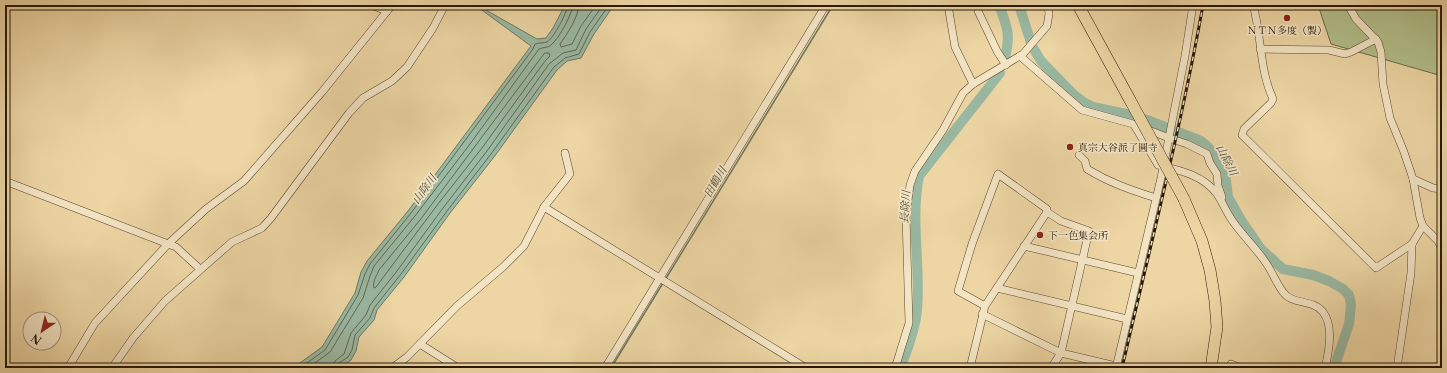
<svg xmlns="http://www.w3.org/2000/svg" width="1447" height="373" viewBox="0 0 1447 373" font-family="'Libre Caslon Text','Noto Serif JP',serif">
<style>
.green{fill:#b2bf8a;stroke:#6c6c49}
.water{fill:#9ab9a3;stroke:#6c7965}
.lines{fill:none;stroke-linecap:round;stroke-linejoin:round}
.shore{stroke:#606856;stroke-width:1}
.stream{stroke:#6c7965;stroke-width:1.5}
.river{stroke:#9ab9a3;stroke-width:10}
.minor-casing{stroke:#58482f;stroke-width:8}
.highway-casing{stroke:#271808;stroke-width:12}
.minor{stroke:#f3e4c4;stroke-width:7}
.highway{stroke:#edd6a4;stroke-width:11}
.rail-casing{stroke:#271808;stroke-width:3}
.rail{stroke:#f3e4c4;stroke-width:1.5;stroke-dasharray:4.5;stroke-linecap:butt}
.highway-bridge-casing{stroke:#271808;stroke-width:12;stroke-linecap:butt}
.highway-bridge{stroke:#edd6a4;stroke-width:11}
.poi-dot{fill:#8f2418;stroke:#f3e4c4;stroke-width:1.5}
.labels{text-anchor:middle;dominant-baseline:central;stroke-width:3.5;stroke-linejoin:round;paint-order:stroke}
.poi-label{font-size:10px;fill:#271808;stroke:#f3e4c4;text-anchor:start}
.water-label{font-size:11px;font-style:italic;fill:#4f503e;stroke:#f3e4c4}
</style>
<rect width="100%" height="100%" fill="#edd6a4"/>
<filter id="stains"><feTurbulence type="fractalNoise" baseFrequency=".005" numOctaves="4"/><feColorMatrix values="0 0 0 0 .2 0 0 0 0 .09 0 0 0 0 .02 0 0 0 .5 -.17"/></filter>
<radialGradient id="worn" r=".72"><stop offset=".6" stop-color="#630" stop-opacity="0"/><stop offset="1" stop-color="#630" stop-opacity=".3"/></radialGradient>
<path class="green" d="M1318,5H1442V76L1331,44Z"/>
<path class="water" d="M475,5H477L537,39L546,38L553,28L565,5H614L594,34L581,58L567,61L557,70L494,157L450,213L404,277L377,310L374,320L359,337L356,351L351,360L339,368H293L322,347L355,293L361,272L367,261L408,211L531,46Z"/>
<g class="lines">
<g class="shore">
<path d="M579,5C578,18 567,34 560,44L561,47L572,44L581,26L596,5"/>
<path d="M545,53H549L550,56L545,61L482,148L438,204L376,287L374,288C372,282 377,275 379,270L420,220Z"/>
<path d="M300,368L325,350L358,295L365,274L370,264L411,213L533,49L535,44C538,43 544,43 547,42C554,38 567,12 568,5"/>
<path d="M308,368L330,352L363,298L370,276L374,266L415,216L470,144L539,49C543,47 548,48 551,45C559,39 572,14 573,5"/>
<path d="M332,368L335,361L344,354L351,333L366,315L370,305L397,271L443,208L487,151L549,64L563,53L576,50L586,29L603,5"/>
<path d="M337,368L339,363L348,357L352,350L355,335L370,318L374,308L401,274L447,211L491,154L554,67L565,58L579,54L590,32L609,5"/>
</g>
<g class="stream">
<path d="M665,280L833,5"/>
<path d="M611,368L663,283"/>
</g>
<g class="river">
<path d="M999,5C1007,26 1011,35 1005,57"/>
<path d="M1019,5L1032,46L1041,61L1074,95L1085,103L1093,107L1131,115L1147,120L1201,141L1209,148L1226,180L1228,197L1241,220L1261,249L1283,269L1313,275L1329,281L1343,289L1349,295L1351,305L1349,324L1334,368"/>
<path d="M900,368C908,349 915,330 917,310C921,265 910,221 919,176L1000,73"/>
</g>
<g class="minor-casing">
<g id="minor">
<path d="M371,5L387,11"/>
<path d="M948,5L955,47L973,84"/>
<path d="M1253,5C1262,36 1259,69 1273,99L1271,103L1244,129L1242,135L1376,268L1412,244"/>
<path d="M1348,5L1356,19L1378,42L1381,52L1383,84L1390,118L1404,152L1413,179L1420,218L1423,226L1438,241L1442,249"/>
<path d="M978,11L997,51L1006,65"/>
<path d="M1260,49L1329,50L1345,54L1351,52L1376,39"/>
<path d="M1020,56L1082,110L1133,124L1169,138L1187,144L1207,154L1210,163L1217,174L1218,186L1222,197"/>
<path d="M1134,125L1158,165C1179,170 1203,175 1217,194C1223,203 1227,214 1234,223C1244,237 1258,250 1268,266C1273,274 1277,284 1283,292C1292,305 1313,299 1323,312C1334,326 1329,352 1325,368"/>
<path d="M1079,155L1085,161L1087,169C1110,183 1131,190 1156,198"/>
<path d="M1413,179L1433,188L1442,189"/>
<path d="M5,181L176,247L200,269"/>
<path d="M544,207L806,368"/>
<path d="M1047,212L1061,221L1089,231L1061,353L1051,368"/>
<path d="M1024,246L1138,273"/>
<path d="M997,288L1127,319"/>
<path d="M982,314L1061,353L1116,366"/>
<path d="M420,344L458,368"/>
<path d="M1231,364L1241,368"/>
<path d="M68,368L95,323L168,244L206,209L244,181L322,92L392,5"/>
<path d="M112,368L133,338L165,301L232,242L262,228L271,218L349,113L363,98L392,81L407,67L433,28L445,5"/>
<path d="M392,368L407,357L457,306L503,267L524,246L544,207L570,174L565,153"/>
<path d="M605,368L826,5"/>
<path d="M894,368L897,362L909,323L906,215L910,185L915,171L943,130L963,93L973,84L1023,54L1047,26L1049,14L1048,5"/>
<path d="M970,368L985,306L1047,212V209L998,174L972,244L958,291L985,306"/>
<path d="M1116,368L1161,178L1185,56L1193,5"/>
<path d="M1397,368L1411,273L1412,244L1423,226"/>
</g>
</g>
<g class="highway-casing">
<g id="highway">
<path d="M1078,5L1130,100"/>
<path d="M1184,199L1202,241L1210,270L1215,301L1217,327L1211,368"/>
</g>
</g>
<use href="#minor" class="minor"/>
<use href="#highway" class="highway"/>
<g class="rail-casing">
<path id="rail" d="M1122,368C1150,247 1181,127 1203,5"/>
</g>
<use href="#rail" class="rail"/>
<g class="highway-bridge-casing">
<path id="highway-bridge" d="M1130,100L1184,199"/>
</g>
<use href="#highway-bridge" class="highway-bridge"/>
</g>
<g class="poi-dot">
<circle cx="1287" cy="18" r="4"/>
<circle cx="1070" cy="147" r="4"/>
<circle cx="1040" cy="235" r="4"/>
</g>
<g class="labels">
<g class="poi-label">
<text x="1287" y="30" text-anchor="middle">ＮＴＮ多度（製）</text>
<text x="1078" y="147">真宗大谷派了圓寺</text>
<text x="1048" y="235">下一色集会所</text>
</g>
<g class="water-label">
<text transform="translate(1227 160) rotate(63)">山除川</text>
<text transform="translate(715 182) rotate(-59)">田鶴川</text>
<text transform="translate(424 189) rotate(-54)">山除川</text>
<text transform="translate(905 207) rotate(-86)">長除川</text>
</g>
</g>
<rect width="1447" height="373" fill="none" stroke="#edd6a4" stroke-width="20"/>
<rect x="6" y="6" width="1435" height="361" fill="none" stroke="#271808" stroke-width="2"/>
<rect x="10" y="10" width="1427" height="353" fill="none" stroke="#271808"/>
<g transform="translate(42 331) rotate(215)"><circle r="19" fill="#f3e4c4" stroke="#a19279"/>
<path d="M0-3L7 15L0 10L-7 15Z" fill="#8f2418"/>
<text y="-6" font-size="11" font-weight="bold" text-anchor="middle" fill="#271808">N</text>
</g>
<rect width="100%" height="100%" filter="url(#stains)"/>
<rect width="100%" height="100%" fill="url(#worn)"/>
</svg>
